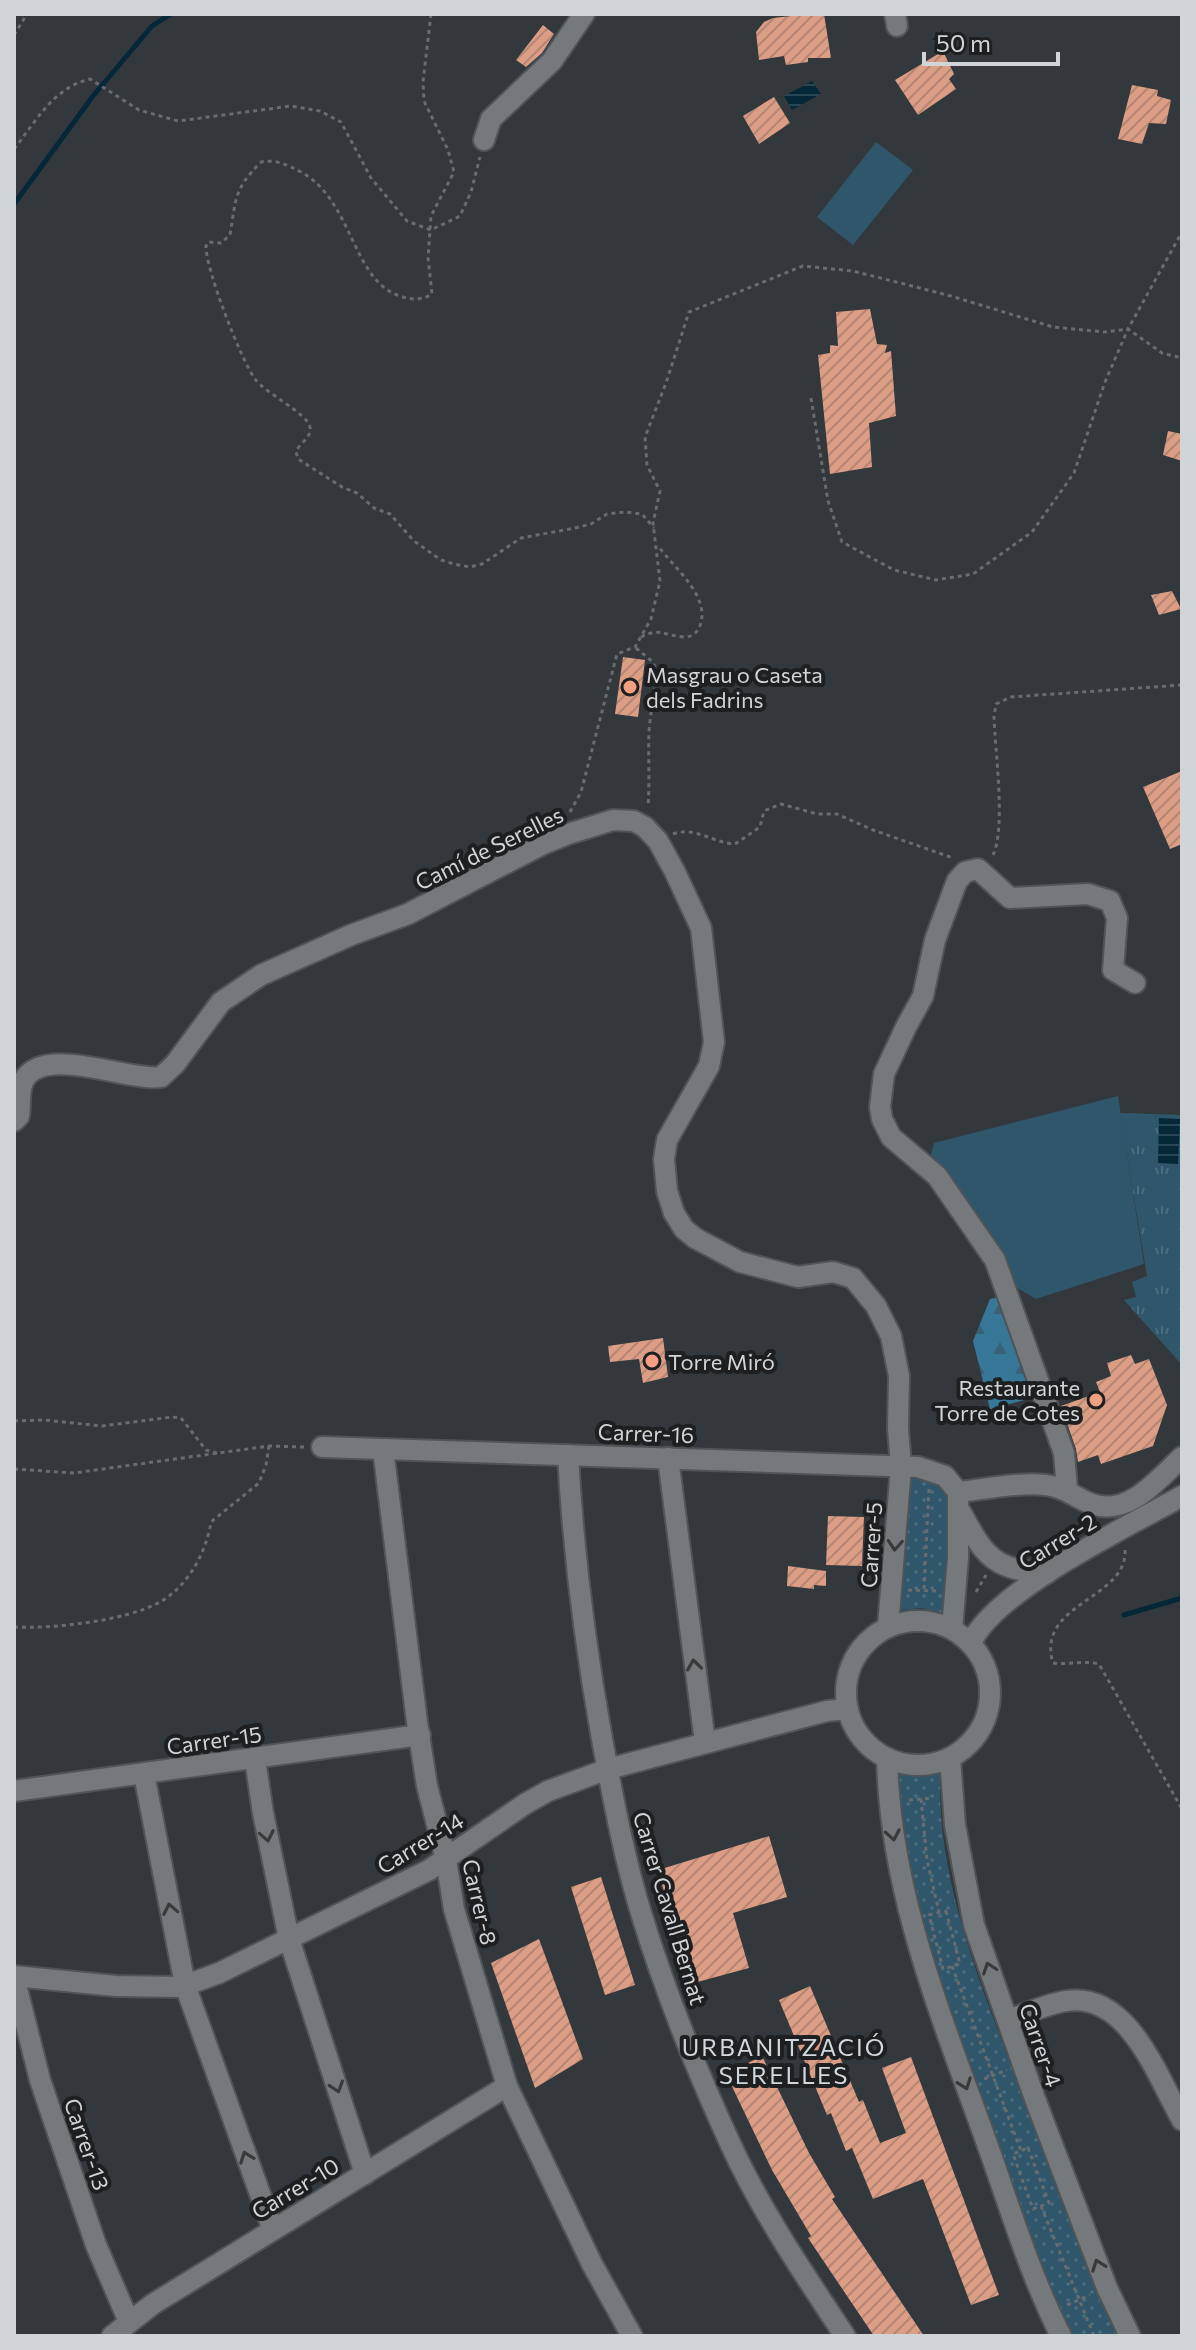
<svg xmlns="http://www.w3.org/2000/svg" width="1196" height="2350" viewBox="0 0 1196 2350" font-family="Commissioner,sans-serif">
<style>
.grass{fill:url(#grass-tufts)}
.forest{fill:url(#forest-firs)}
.park{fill:url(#park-dots)}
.garden{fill:#2f566a}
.water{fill:url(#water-rules)}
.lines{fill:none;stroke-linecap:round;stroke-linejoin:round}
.stream{stroke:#042838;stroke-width:5}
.building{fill:url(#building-hatch)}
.minor-casing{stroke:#4f5458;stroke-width:24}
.path{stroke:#686c70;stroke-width:3;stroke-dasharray:4 4;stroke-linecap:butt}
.minor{stroke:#76797b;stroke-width:20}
.oneway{stroke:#383a3c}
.poi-dot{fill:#f2a081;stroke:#1d1f21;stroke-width:3}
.labels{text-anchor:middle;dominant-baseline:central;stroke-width:8;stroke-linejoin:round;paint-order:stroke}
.poi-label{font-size:22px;fill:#d1d5d7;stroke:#1d1f21;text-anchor:start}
.street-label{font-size:22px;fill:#d1d5d7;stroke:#1d1f21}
.neighbourhood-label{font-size:24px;letter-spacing:2px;fill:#d1d8dd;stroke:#1d1f21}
</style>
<defs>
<pattern id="grass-tufts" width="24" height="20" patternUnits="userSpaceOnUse" patternTransform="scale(2)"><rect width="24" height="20" fill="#2f566a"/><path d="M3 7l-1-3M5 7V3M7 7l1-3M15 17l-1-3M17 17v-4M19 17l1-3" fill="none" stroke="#4c6d7f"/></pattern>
<pattern id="forest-firs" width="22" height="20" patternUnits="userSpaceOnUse" patternTransform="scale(2)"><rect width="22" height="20" fill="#377798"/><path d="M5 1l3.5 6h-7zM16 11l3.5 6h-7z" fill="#3a6175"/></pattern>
<pattern id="park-dots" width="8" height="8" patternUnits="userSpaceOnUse" patternTransform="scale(2)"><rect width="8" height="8" fill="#2f566a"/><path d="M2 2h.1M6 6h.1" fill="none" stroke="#4c6d7f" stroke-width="1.8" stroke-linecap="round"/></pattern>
<pattern id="water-rules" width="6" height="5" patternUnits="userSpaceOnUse" patternTransform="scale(2)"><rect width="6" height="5" fill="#042838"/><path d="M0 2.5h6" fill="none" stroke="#284654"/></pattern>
<pattern id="building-hatch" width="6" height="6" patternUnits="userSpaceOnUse" patternTransform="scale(2)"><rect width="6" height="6" fill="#dc9d85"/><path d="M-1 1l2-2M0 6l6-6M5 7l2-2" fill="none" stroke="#b58674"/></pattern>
</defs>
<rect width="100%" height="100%" fill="#33383c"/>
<path class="grass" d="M1120,1113L1182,1115V1365L1124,1300L1136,1297L1132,1282L1147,1276Z"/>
<path class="forest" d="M999,1297L1036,1397L990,1409L973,1341L990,1299Z"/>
<g class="park">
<path d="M910,1475H923L951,1495L945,1613L921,1608L901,1610Z"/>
<path d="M894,1771L908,1774L940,1772C936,1887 987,1999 1026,2105C1056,2183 1083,2261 1120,2336H1070L1053,2310L959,2056L906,1870Z"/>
</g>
<g class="garden">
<path d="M876,142L913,170L853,245L817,217Z"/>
<path d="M1118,1096L1144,1264L1036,1299L1014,1286L930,1158L934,1143Z"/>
</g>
<g class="water">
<path d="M812,81L821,94L792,110L784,96Z"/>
<path d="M1159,1118L1180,1119L1178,1164L1158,1163Z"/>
</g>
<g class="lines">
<g class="stream">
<path d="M14,204L93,96L152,26L171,14"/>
<path d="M1124,1615L1182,1598"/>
</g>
</g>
<g class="building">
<path d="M809,14H824L831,58H808V62L786,65L784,56L759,60L756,32L764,22L773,18Z"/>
<path d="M543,25L554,34L542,53L526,67L516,60Z"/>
<path d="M943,51L954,74L949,79L956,89L918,115L895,80Z"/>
<path d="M1132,85L1158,90L1157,96L1171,100L1166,124L1149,123L1142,144L1118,139Z"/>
<path d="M774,97L790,123L759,144L743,116Z"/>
<path d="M870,309L877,344L887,345L885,353L891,351L896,416L869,423L872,467L830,474L818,355L830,353V345L838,346L836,312Z"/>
<path d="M1168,431L1182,434V461L1163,455Z"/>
<path d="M1172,591L1181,609L1159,615L1151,595Z"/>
<path d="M623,657L645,660L638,717L615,714Z"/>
<path d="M1182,771V844L1170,849L1143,787Z"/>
<path d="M663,1338L668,1377L643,1383L639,1359L610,1362L608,1346Z"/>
<path d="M1131,1355L1135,1364L1149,1359L1167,1405L1153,1446L1101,1464L1098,1455L1078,1462L1076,1449L1061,1406L1100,1392L1096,1382L1111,1376L1107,1363Z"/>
<path d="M828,1516L864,1517L862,1566L826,1565Z"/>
<path d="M788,1566L826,1571V1586L814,1585V1589L787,1586Z"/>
<path d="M769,1836L787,1897L733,1913L749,1968L690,1984L658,1870Z"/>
<path d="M601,1877L635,1985L605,1995L571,1887Z"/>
<path d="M539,1939L583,2059L535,2088L491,1963Z"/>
<path d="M810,1986L859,2102L863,2100L880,2143L906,2133L882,2068L911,2057L999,2295L971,2305L923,2179L873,2199L852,2148L846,2151L831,2113L827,2115L779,2000Z"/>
<path d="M762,2056L809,2153L835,2197L832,2199L924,2336H874L808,2238L811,2236L772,2170L726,2074Z"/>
</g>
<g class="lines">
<g class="minor-casing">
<g id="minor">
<path d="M895,14L897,26"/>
<path d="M484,140L491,119L552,61L584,14"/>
<path d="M14,1121L19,1116C21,1105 18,1090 24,1080C44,1044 130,1082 161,1077L175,1064L221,1002L261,975L351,935L408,914L541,845L568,834L613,820L634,821L645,827L658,841L675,872L701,928L714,1042L709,1066L667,1140L664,1159L667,1191L674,1213L684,1229L695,1238L740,1262L798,1277L833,1272L853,1278L876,1306L891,1336L899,1376L898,1428L901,1467L888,1627"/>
<path d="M322,1447L918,1467L945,1476L958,1492"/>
<path d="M383,1449L417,1722L427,1786L446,1859L454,1909L507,2086L592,2264L632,2336"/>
<path d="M568,1455C573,1550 585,1645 602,1739C613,1798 624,1858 642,1916C666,1994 696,2069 730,2143C761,2211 804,2274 845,2336"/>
<path d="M668,1458L705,1742"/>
<path d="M1067,1489L1064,1453L995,1260L937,1176L891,1137L882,1119L880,1107L884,1074L906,1027L923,996L935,940L957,881L965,872L978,869L1010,898L1088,894L1110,901L1117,918L1113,970L1135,983"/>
<path d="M958,1492C987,1489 1018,1482 1046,1485C1065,1487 1075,1498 1092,1504C1129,1517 1159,1478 1182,1457"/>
<path d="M960,1511C985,1556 992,1570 1047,1573"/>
<circle cx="918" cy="1693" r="72"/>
<path d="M952,1629L958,1558V1492"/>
<path d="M971,1643C995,1590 1129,1526 1182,1496"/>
<path d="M887,1758C890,1892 940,2013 985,2138C1009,2204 1029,2273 1061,2336"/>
<path d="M950,1758L955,1825L974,1925L1035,2099L1107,2288L1130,2336"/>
<path d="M255,1759L263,1813L289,1939L365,2174"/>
<path d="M144,1774L185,1985L273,2230"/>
<path d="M14,1791L420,1735"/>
<path d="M14,1976L116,1986L181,1987L219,1973L429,1870L525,1804L548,1791L608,1769L827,1711L848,1709"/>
<path d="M14,1977L40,2080L96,2245L129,2322"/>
<path d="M1008,2020C1026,2014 1046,2004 1066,2001C1128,1991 1157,2076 1182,2120"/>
<path d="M112,2336L153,2304L507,2086"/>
</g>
</g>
<g class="path">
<path d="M431,14L423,82L424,101L448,150L454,172L431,216L428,258L432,294C423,300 413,300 403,297C352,284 354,201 301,172C287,165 277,159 261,162C233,190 236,200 230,235L221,243L208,242L206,246C205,267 241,360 255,379C264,392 308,414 310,427C312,438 299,443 296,452L298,459L342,487L357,493L374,508L390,514L414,541L441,560L454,564L470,567L482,564L521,538L575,528L591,524L607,514L625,512L642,514L654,528"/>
<path d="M14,35L27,14"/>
<path d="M14,149C37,120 53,88 90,79L139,110L178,121L291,106L320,111L341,122L371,178L407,221L431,230L460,216L471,192L480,157"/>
<path d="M811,398L828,501L842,542L894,570L936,580L973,574L1032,532L1074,473L1105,382L1128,329L1182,232"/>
<path d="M641,637C660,627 665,636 684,637C691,637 696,634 699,628C713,598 674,568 659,547"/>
<path d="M636,648L654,663C657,692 651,704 649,731C648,757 650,782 648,807"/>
<path d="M570,812L581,792L617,654L635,647L651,619L660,581L653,523L660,491L647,465L645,437L666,383L689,312L803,266L853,271L951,296L1053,327L1104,332L1128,329L1162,353L1182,358"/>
<path d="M673,834C695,826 713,843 735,844L760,827L764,811L781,804L817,814H837L873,830L953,858"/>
<path d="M993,855C1006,828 995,750 994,717L996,704L1011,697L1182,685"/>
<path d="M14,1421L44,1420L102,1426L172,1417L181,1418L206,1450L220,1454"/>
<path d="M14,1469L74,1473L269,1446L304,1447"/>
<path d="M1125,1550C1128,1599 1035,1603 1053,1663C1069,1665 1083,1660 1099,1664L1182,1809"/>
<path d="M924,1589L929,1489"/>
<path d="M908,1590L936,1591"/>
<path d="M976,1592L986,1575"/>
<path d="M14,1627C52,1629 126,1621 160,1602C188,1586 206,1553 211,1522L259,1483L266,1465L269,1446"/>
<path d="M921,1799L927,1860L939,1912"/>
<path d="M909,1800L933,1798"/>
<path d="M946,1911L960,1964L943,1969L929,1915Z"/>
<path d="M952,1966L1021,2151"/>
<path d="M984,2079L1007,2070"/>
<path d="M1028,2148L1049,2203L1033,2209L1013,2154Z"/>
<path d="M1041,2206L1094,2336"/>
<path d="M1067,2305L1090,2295"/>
</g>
<use href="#minor" class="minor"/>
</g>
<defs><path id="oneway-chevron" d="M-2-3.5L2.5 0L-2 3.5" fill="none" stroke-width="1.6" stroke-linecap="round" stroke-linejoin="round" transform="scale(2)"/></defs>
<g class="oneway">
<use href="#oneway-chevron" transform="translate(895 1545) rotate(94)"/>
<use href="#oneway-chevron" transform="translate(694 1665) rotate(-98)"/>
<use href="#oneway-chevron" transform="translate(893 1835) rotate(80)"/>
<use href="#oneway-chevron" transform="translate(267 1836) rotate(79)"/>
<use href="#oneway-chevron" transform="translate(170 1909) rotate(-101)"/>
<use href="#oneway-chevron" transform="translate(989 1968) rotate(-109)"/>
<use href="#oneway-chevron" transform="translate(965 2084) rotate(70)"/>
<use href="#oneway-chevron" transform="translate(337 2087) rotate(72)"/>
<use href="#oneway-chevron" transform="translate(246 2157) rotate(-110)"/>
<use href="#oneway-chevron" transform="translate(1098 2265) rotate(-110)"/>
</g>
<g class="poi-dot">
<circle cx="630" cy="687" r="8"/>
<circle cx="652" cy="1361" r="8"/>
<circle cx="1096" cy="1400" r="8"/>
</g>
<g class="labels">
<g class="poi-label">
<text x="646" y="674">Masgrau o Caseta<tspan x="646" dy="25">dels Fadrins</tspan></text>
<text x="668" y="1361">Torre Miró</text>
<text x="1080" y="1387" text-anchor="end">Restaurante<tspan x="1080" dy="25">Torre de Cotes</tspan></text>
</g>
<g class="street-label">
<text transform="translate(489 848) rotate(-26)">Camí de Serelles</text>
<text transform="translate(646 1433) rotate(2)">Carrer-16</text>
<text transform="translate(1057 1541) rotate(-31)">Carrer-2</text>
<text transform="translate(871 1545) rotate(-86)">Carrer-5</text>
<text transform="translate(214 1740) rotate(-8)">Carrer-15</text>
<text transform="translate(420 1843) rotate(-31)">Carrer-14</text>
<text transform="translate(480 1902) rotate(77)">Carrer-8</text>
<text transform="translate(670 1908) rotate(73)">Carrer Cavall Bernat</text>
<text transform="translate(1041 2045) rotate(71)">Carrer-4</text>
<text transform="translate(87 2144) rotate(71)">Carrer-13</text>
<text transform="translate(295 2188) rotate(-31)">Carrer-10</text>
</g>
<g class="neighbourhood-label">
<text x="784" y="2046">URBANITZACIÓ<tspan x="784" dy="28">SERELLES</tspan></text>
</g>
</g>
<rect width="1196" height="2350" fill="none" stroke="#d1d5d7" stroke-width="32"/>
<path d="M924 52v12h134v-12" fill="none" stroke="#d1d5d7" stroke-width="4"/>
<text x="936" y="52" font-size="24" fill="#d1d5d7" stroke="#1d1f21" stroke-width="6" paint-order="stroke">50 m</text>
</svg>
